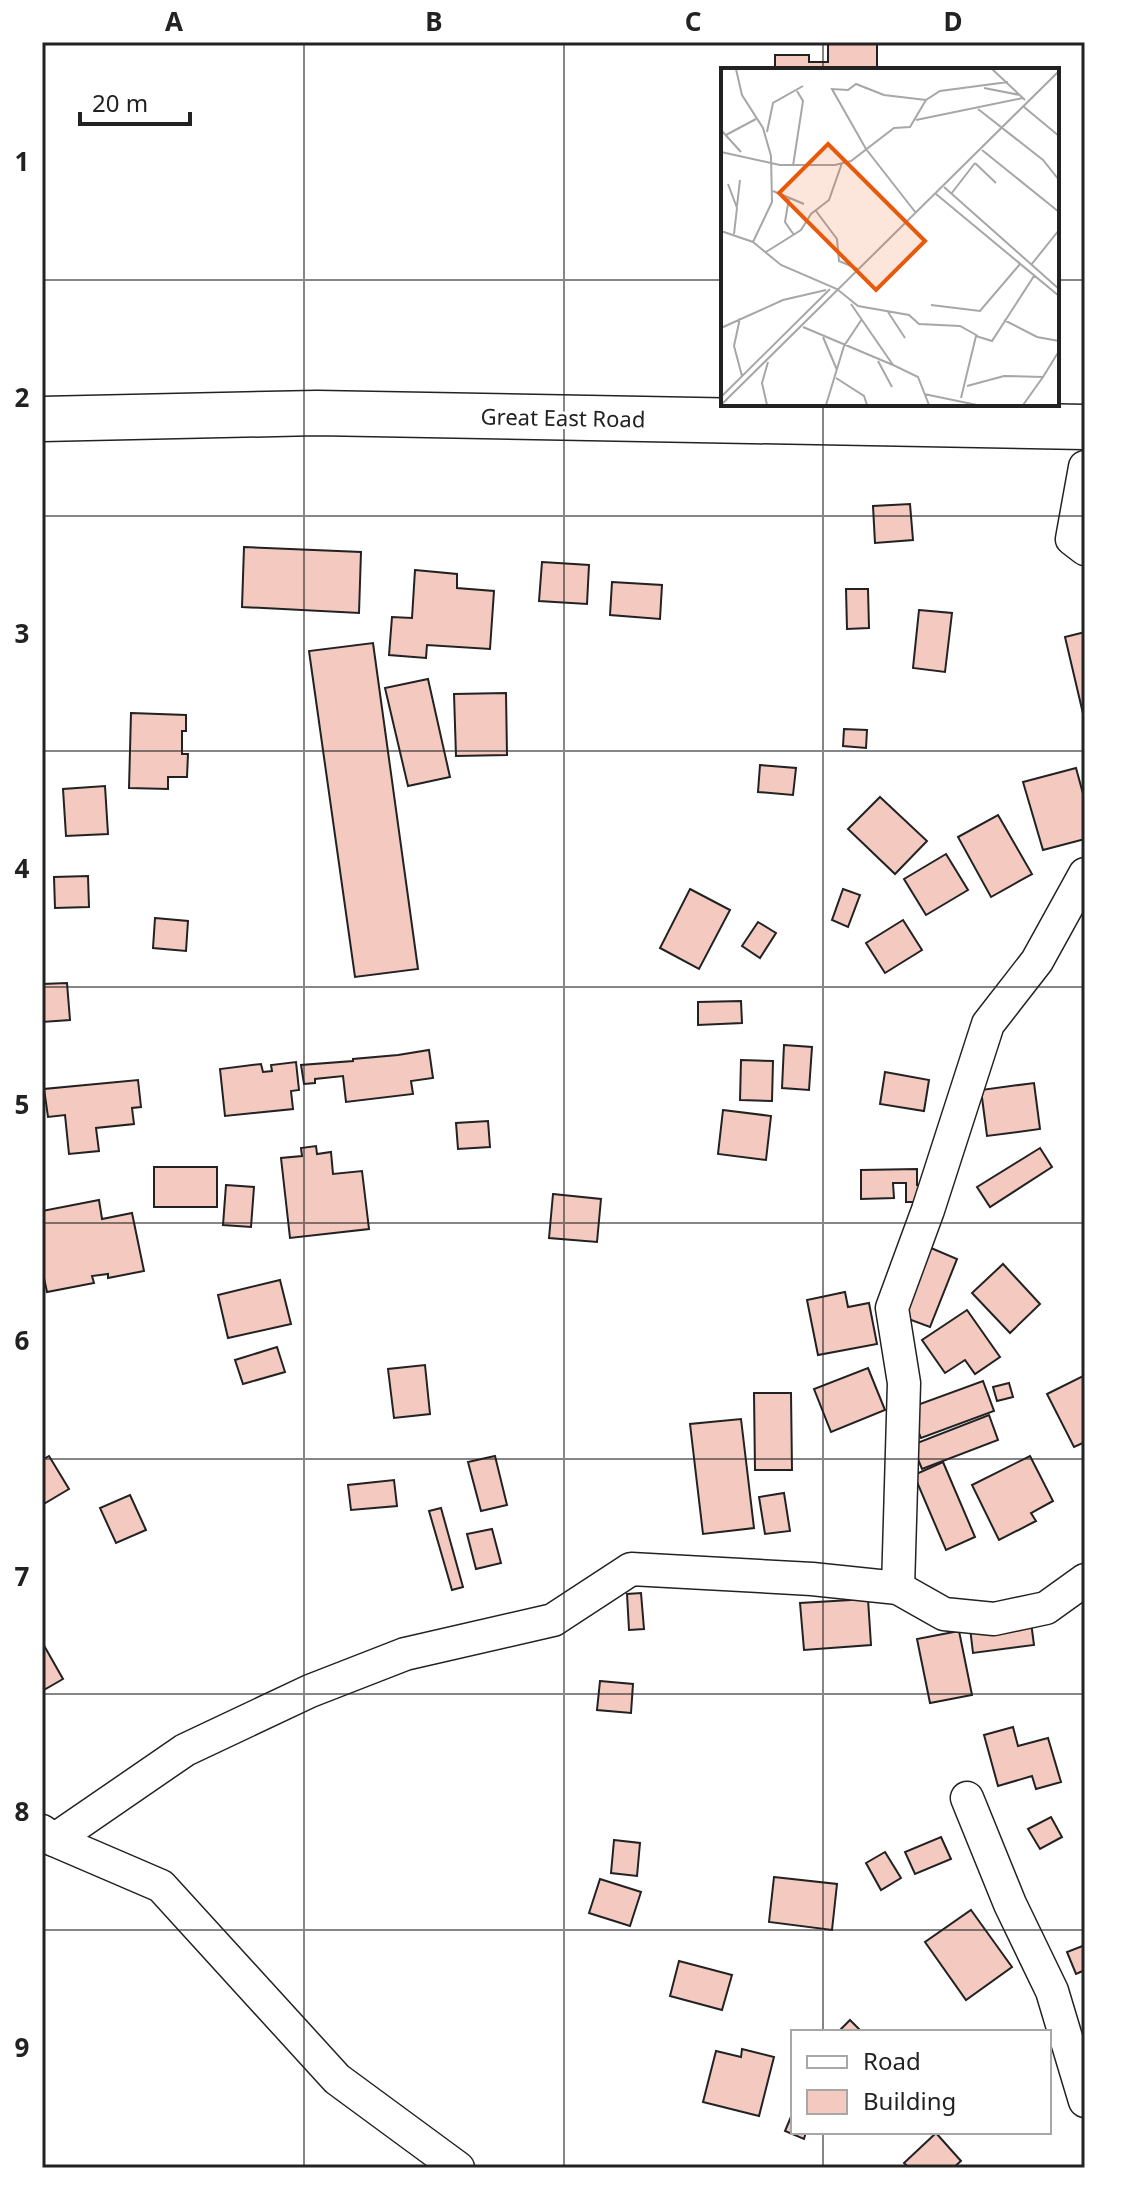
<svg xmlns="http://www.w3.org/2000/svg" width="1127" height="2210" viewBox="0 0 1127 2210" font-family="'Noto Sans',sans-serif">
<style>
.building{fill:#f3c9c0;stroke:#222;stroke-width:2}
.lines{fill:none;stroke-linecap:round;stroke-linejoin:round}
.street-casing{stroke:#222;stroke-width:35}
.highway-casing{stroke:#222;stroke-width:47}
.street{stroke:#fff;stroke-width:32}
.highway{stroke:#fff;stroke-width:44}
.grid{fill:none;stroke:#222;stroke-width:2;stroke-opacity:0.55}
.labels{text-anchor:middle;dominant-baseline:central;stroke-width:6;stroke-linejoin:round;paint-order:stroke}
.street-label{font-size:22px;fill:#222;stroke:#fff}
.inset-road{fill:none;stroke:#a7a7a7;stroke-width:2}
.view{fill:#e8590c;fill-opacity:0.15;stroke:#e8590c;stroke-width:4}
.inset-edge{fill:none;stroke:#222;stroke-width:4}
.neatline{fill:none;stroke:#222;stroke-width:3}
.grid-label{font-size:26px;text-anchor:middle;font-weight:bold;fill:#222}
</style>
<rect width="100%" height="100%" fill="#fff"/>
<g class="building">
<path d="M828,42H877V70H775V55H809V62H828Z"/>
<path d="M910,504L913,540L875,543L873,506Z"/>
<path d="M244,547L361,552L359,613L242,607Z"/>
<path d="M542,562L589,565L587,604L539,601Z"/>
<path d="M415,570L457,574V588L494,591L490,649L427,645L426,658L389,655L392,617L412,618Z"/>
<path d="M612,582L662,585L660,619L610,615Z"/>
<path d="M846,589H868L869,628L847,629Z"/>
<path d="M919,610L952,613L945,672L913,668Z"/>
<path d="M1085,632V722L1065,637Z"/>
<path d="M373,643L418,969L355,977L309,651Z"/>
<path d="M428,679L450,777L408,786L385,688Z"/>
<path d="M506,693L507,755L456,756L454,694Z"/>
<path d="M131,713L186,715V731H182V754H188L187,777H168V789L129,788Z"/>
<path d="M844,729L867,730L866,748L843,746Z"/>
<path d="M760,765L796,768L793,795L758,792Z"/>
<path d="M1076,768L1085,801V839L1043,850L1023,782Z"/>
<path d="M105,786L108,834L66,836L63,789Z"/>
<path d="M880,797L927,841L895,874L848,829Z"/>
<path d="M998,815L1032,874L991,897L958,837Z"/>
<path d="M946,854L968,890L926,915L904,879Z"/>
<path d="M88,876L89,907L55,908L54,877Z"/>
<path d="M690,889L730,910L699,969L660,948Z"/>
<path d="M843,889L860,895L848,927L832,920Z"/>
<path d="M155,918L188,921L186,951L153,948Z"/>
<path d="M903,920L922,950L885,973L866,943Z"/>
<path d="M758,922L776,933L760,958L742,946Z"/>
<path d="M67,983L70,1020L42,1022V984Z"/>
<path d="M741,1001L742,1023L698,1025V1002Z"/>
<path d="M784,1045L812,1047L809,1090L782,1088Z"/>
<path d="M429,1050L433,1078L411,1081L413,1094L346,1102L343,1076L315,1079V1083L304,1084L301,1065L353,1061V1059L398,1055Z"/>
<path d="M741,1060L773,1061L772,1101L740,1100Z"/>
<path d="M296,1062L299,1090L291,1091L293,1109L225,1116L220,1069L261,1064L263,1072L272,1071L271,1065Z"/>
<path d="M885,1072L929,1080L924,1111L880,1104Z"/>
<path d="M138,1080L141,1107L132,1108L134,1124L96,1128L99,1151L69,1154L65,1115L48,1117L44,1089Z"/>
<path d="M1034,1083L1040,1129L987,1136L981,1090Z"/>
<path d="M723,1110L771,1116L766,1160L718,1154Z"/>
<path d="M488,1121L490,1147L458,1149L456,1123Z"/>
<path d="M316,1146L317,1154L331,1152L333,1174L362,1171L369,1229L290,1238L281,1158L302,1156L301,1148Z"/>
<path d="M1040,1148L1052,1167L990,1207L977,1187Z"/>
<rect x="154" y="1167" width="63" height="40"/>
<path d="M917,1169V1185H924V1202H906V1183H893L894,1198L861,1199V1170Z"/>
<path d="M226,1185L254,1187L251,1227L223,1225Z"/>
<path d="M553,1194L601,1199L597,1242L549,1238Z"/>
<path d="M99,1200L102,1219L132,1213L144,1271L108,1278V1274L92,1276L94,1283L47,1292L42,1269V1211Z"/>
<path d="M931,1248L957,1259L930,1327L903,1317Z"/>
<path d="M1003,1264L1040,1304L1010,1333L972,1293Z"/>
<path d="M280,1280L291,1324L228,1338L218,1295Z"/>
<path d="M845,1292L848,1307L869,1303L877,1344L818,1355L807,1300Z"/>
<path d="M967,1310L1000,1357L975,1374L965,1360L945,1373L922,1340Z"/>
<path d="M277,1347L285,1372L243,1384L235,1360Z"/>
<path d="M425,1365L430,1414L394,1418L388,1369Z"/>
<path d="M868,1368L885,1410L831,1432L814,1389Z"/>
<path d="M1085,1375V1442L1074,1447L1047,1394Z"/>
<path d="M983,1381L994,1411L921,1438L909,1408Z"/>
<path d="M1009,1383L1013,1397L997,1401L993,1387Z"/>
<path d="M754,1393H791L792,1470H755Z"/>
<path d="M989,1415L998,1440L922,1469L912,1445Z"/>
<path d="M741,1419L754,1528L703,1534L690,1424Z"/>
<path d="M49,1456L69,1489L42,1505V1460Z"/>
<path d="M495,1456L507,1505L481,1511L468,1462Z"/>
<path d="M1030,1456L1053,1501L1031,1513L1036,1521L999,1540L972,1485Z"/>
<path d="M943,1462L975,1537L946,1550L914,1475Z"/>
<path d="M394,1480L397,1506L351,1510L348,1485Z"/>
<path d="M784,1493L790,1531L765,1534L759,1497Z"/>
<path d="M130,1495L146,1530L116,1543L100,1508Z"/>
<path d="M441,1508L463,1587L452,1590L429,1511Z"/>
<path d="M492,1529L501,1563L476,1569L467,1534Z"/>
<path d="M641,1593L644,1629L629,1630L627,1594Z"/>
<path d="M868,1599L871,1645L804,1650L800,1603Z"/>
<path d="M1031,1622L1034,1645L973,1653L970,1628Z"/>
<path d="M959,1631L972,1695L930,1703L917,1639Z"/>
<path d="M42,1642L63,1679L42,1691Z"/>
<path d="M600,1681L633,1684L631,1713L597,1710Z"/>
<path d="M1013,1727L1018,1746L1048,1738L1061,1782L1036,1789L1032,1776L998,1786L984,1735Z"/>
<path d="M1051,1817L1062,1837L1040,1849L1028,1829Z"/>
<path d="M941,1837L951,1859L915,1874L905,1852Z"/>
<path d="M614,1840L640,1843L637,1876L611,1873Z"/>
<path d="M885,1852L901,1878L881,1890L866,1863Z"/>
<path d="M774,1877L837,1884L832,1930L769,1922Z"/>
<path d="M600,1879L641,1892L630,1926L589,1913Z"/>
<path d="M971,1910L1012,1967L966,2000L925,1942Z"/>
<path d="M1085,1945V1970L1076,1974L1067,1952Z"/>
<path d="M679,1961L732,1975L722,2010L670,1996Z"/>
<path d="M850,2020L862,2032H838Z"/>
<path d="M742,2049L774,2057L759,2116L703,2102L716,2051L741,2057Z"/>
<path d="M793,2112V2132H806L804,2139L785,2131Z"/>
<path d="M936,2133L961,2161L953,2168H909L904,2163Z"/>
</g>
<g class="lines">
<g class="street-casing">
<g id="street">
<path d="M1085,467L1072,539L1085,549"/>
<path d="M898,1588L904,1383L892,1308L928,1210L988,1024L1037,961L1085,874"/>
<path d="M967,1798L1010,1904L1052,1991L1085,2101"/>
<path d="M42,1831L54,1840L161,1886L337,2079L458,2168"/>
<path d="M54,1840L185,1750L310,1691L405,1654L553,1620L631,1569L812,1579L898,1588L944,1614L994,1619L1046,1608L1085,1580"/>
</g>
</g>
<g class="highway-casing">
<path id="highway" d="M42,419L317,413L1085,427"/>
</g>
<use href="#street" class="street"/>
<use href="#highway" class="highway"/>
</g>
<path class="grid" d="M304,42V2168M564,42V2168M823,42V70M42,280H723M1057,280H1085M823,404V2032M42,516H1085M42,751H1085M42,987H1085M42,1223H1085M42,1459H1085M42,1694H1085M42,1930H1085M823,2132V2168"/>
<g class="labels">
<g class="street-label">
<text transform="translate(563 417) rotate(1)">Great East Road</text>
</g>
</g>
<g transform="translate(721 68)">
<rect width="338" height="338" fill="#fff"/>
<path class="inset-road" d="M15,1L21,27L42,60L50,88L51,134L32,174M271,1L304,32M263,20L299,27M303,39L338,68M257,41L322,92L338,112M195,52L302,30M0,62L20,84M46,64L52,35L82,18M5,67L35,51M261,82L338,144M0,84L59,97H114L130,93L173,60L189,59L205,32L219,23L287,14M254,95L275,115M72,98L82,33L76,23M7,116L16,140L13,166M223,119L338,221M52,123L83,136M215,126L338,228M230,126L254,95M68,130L64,154L73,167M16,138L19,112M95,143L116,171L118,193L137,201M195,145L145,81L111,21L127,22L135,16L163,27L205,32M0,163L32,174L60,197L116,221L137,238L188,247L198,256L239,258L257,268M45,184L80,162L90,146L108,132L121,95M310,197L338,162M130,236L172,297L197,309L208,337M210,237L259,243L299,196M167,244L184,270M19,250L13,278L21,308M283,252L316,269L338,273M82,259L172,297M0,260L62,232L105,222M102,269L116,302M157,293L171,319M115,310L143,328L146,337M246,318L283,308L322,309L338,283M203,326L256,337M0,329L109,221M240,330L255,268L271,273L313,208M0,337L338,3M46,337L41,315L47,294M105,337L123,278L141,251M302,337L322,309"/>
<path class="view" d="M107,76L204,173L155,222L58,125Z"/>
<rect width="338" height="338" class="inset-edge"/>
</g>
<rect width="1127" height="2210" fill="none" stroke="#ffffff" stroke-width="88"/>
<rect x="791" y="2030" width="260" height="104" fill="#ffffff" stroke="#a7a7a7" stroke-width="2"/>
<rect x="807" y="2056" width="40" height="12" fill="#ffffff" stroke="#a7a7a7" stroke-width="2"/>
<text x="863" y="2070" font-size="24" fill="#222222">Road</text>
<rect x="807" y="2090" width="40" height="24" fill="#f3c9c0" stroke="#a7a7a7" stroke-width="2"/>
<text x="863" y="2110" font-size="24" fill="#222222">Building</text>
<path d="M80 112v12h110v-12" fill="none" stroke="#222222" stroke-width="4"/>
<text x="92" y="112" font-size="24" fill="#222222" stroke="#ffffff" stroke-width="6" paint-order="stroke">20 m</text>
<rect x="44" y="44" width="1039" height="2122" class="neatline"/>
<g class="grid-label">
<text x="174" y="31">A</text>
<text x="434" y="31">B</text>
<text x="693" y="31">C</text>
<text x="953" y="31">D</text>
<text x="22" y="171">1</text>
<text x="22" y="407">2</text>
<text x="22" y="643">3</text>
<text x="22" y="878">4</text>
<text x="22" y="1114">5</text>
<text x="22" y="1350">6</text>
<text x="22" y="1586">7</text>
<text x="22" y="1821">8</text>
<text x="22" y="2057">9</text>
</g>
</svg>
